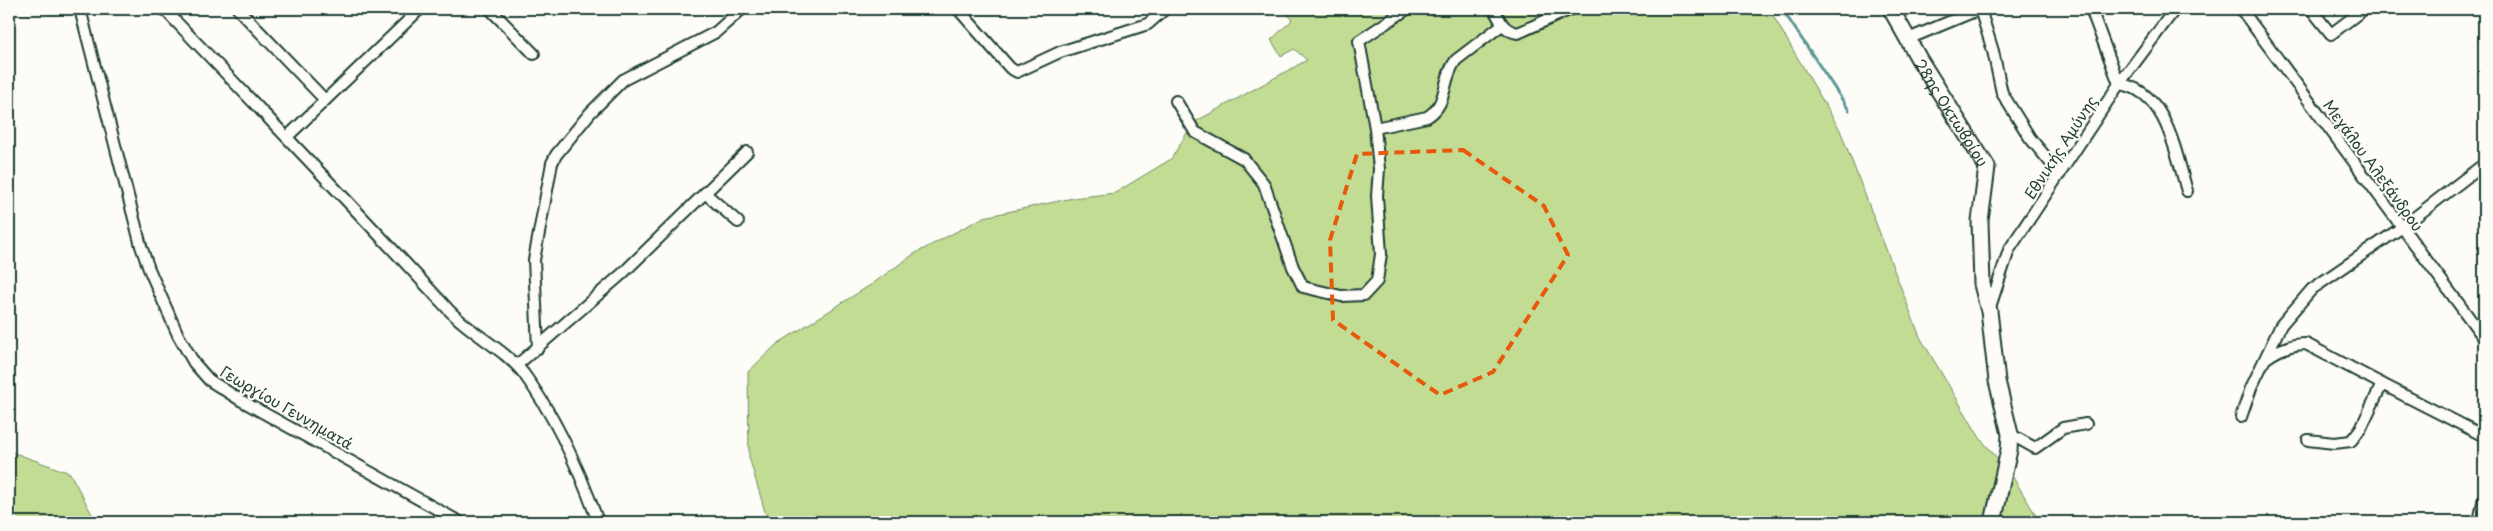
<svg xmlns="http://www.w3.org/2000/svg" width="2493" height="531" viewBox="0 0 2493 531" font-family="'Playpen Sans',sans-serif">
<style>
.green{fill:#c2dc93;stroke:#708c64}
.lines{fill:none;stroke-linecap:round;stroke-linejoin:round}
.stream{stroke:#599696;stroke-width:3}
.street-casing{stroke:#1f3d34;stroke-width:14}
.secondary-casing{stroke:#1f3d34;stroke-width:19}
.street{stroke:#fdfcf7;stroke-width:10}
.secondary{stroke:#fdfcf7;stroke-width:15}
.marked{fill:none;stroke:#e8590c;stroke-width:4;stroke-dasharray:10 6;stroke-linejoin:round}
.labels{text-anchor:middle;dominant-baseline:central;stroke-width:4.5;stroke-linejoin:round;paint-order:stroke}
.street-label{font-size:15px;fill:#1f3d34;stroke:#fdfcf7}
</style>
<rect width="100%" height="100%" fill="#fdfcf7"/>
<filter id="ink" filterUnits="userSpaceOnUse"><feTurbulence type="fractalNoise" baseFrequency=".02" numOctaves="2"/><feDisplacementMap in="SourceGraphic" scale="10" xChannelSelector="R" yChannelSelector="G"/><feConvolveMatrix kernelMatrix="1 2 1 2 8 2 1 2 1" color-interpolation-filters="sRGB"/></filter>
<g filter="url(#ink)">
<g class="green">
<path d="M1283,9H1769L1840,130L1920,337L1980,438L2011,474L2040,522H768L749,457L748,372L777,344L872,284L914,254L984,217L1073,198L1115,193L1171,159L1193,123L1307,60L1294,49L1281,56L1271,40L1292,20Z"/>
<path d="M9,451L70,473L96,522H9Z"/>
</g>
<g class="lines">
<path class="stream" d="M1782,9L1849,110"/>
<g class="street-casing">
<g id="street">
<path d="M80,9L141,246L149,269L178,335L194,363L209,380L242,401L460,522"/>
<path d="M164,9C259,108 354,207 447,308C469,333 504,348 524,374C556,418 580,471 598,522"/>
<path d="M238,9L325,100"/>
<path d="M490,9L534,54"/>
<path d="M958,9L1010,68L1017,72L1060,52L1148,24L1165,9"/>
<path d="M1494,9C1500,21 1504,31 1518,33L1571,9"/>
<path d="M1980,9L1993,51L2002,93L2030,138L2060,174"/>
<path d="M2091,9L2119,84C2166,89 2176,154 2187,191"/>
<path d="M2241,9L2484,338"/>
<path d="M2311,9L2331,34L2364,9"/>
<path d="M1908,39L1980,9"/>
<path d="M1176,101L1195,132L1244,159L1264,184L1293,267L1303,287L1341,296L1364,295L1377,281L1381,254L1377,196L1379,169L1375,128L1359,41L1407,9"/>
<path d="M1375,128L1427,117C1449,104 1441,80 1456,60L1502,25"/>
<path d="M287,137L420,9"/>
<path d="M706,194L738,222"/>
<path d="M1989,310L2009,250L2119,84L2175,9"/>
<path d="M538,348L534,260L552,163L556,155L590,113L623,80L716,32L742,9"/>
<path d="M2265,359C2277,350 2291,344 2306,344L2382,384"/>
<path d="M517,365L622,274L747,152"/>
<path d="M2241,417L2251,388L2281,325L2312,289L2401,228L2484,164"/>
<path d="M2010,434L2035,448L2063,428L2086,424"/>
<path d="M2308,440L2334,443L2351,441L2361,428L2382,384L2484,436"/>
<path d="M2479,522L2484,497"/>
</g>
</g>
<g class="secondary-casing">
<g id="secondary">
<path id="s1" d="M1891,9L1919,59L1987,167L1980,221L1982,284L1989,311L1997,381L2010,434L2009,450L1993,522"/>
</g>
</g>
<use href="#street" class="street"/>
<use href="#secondary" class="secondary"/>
</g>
</g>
<path class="marked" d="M1463,150L1544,206L1568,255L1493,372L1440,395L1333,320L1330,240L1357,154Z"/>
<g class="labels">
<g class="street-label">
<text stroke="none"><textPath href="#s1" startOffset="120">28ης Οκτωβρίου</textPath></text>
<text transform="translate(2060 147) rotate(-57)">Εθνικής Αμύνης</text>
<text transform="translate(2374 165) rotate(54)">Μεγάλου Αλεξάνδρου</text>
<text transform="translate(287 407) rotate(30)">Γεωργίου Γεννηματά</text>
</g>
</g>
<rect width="2493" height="531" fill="none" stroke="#fdfcf7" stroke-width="30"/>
<rect x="15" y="15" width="2463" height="501" fill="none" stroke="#1f3d34" stroke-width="2" filter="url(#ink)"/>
</svg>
